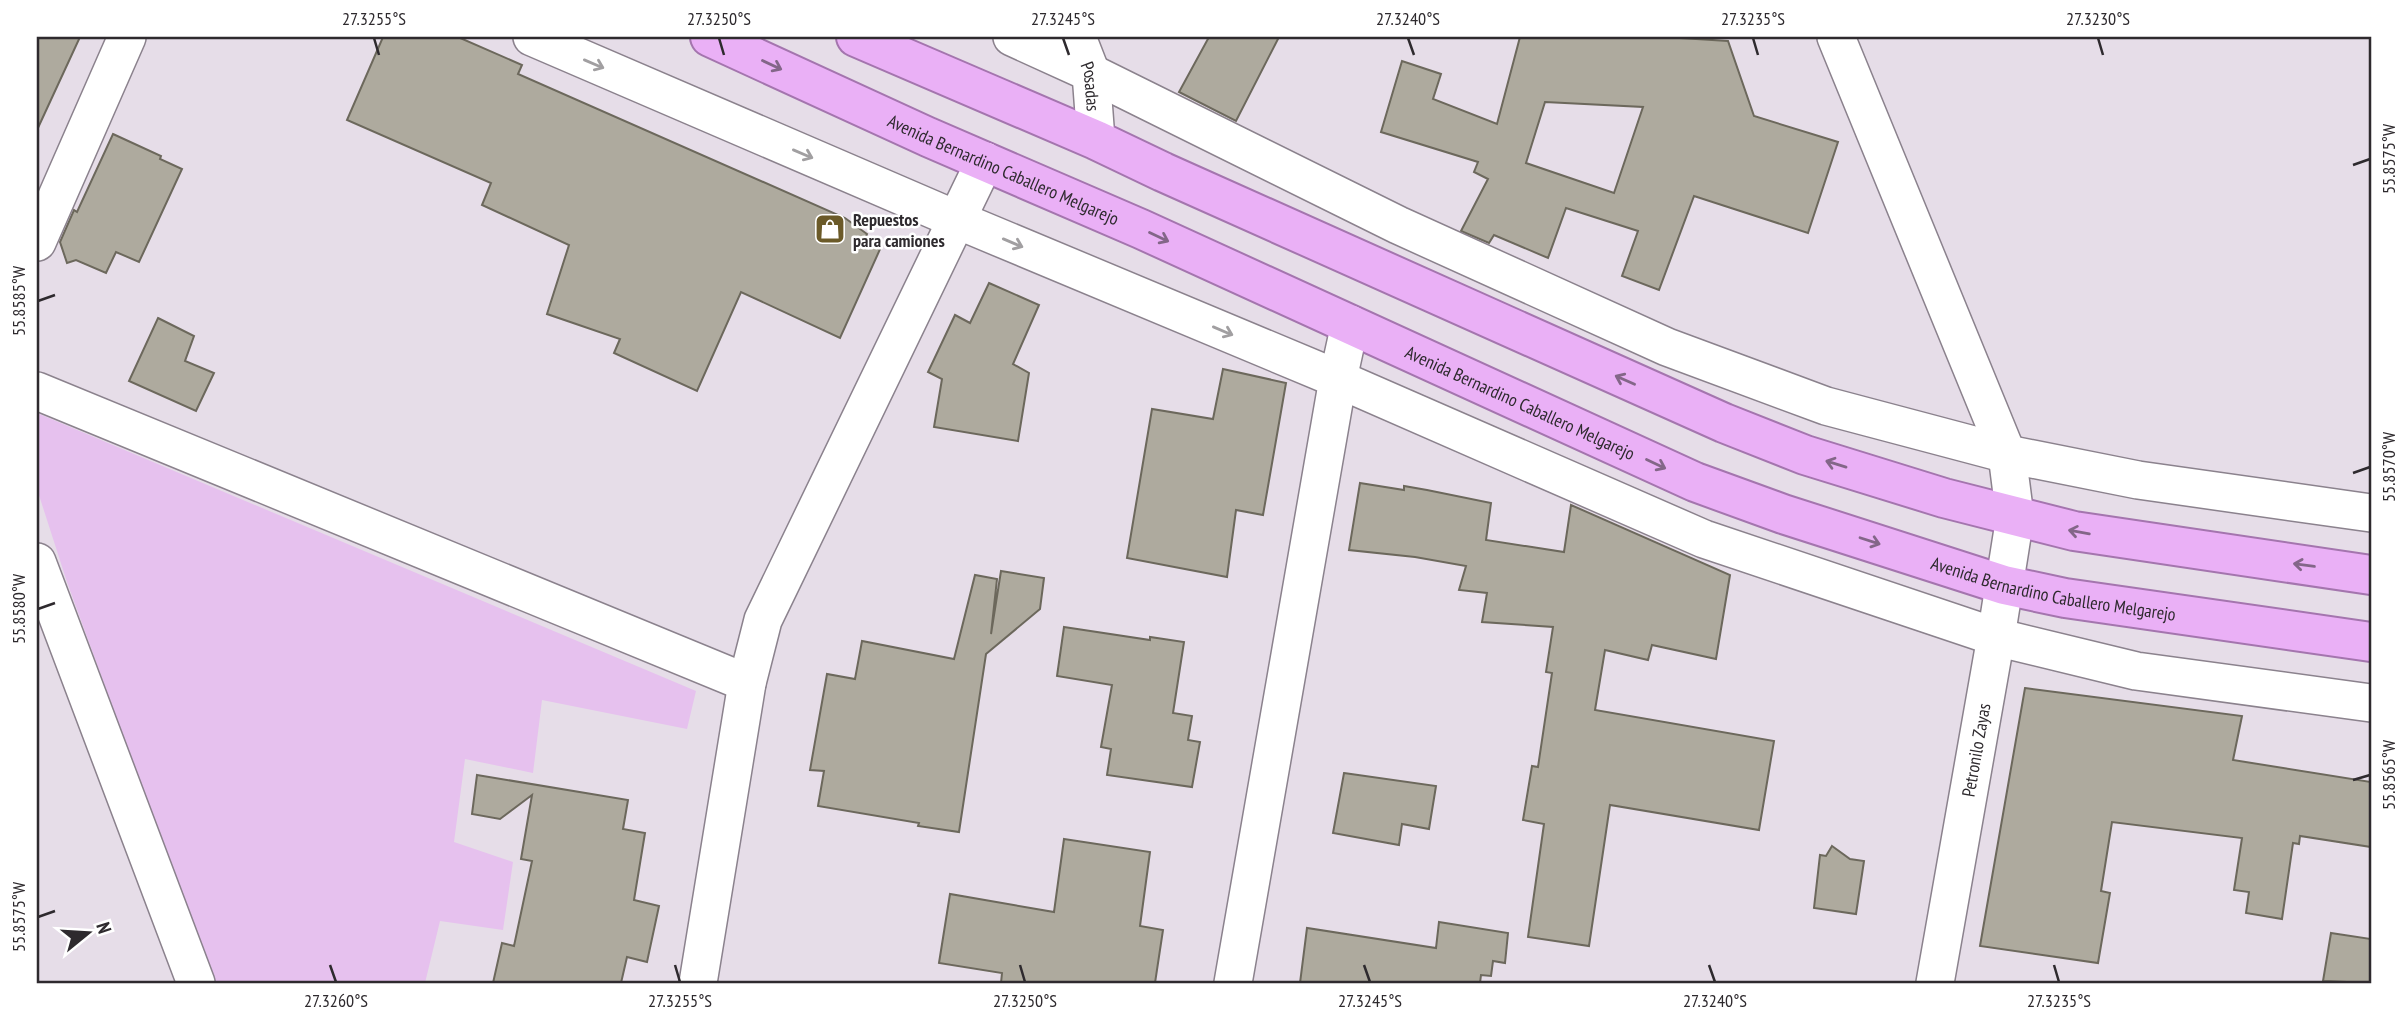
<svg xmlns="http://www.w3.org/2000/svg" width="2408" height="1020" viewBox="0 0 2408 1020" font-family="'PT Sans Narrow',sans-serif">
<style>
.green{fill:#e6c1ee}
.building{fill:#aeaa9e;stroke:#6c685c;stroke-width:2;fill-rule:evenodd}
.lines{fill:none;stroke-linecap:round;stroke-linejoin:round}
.minor-casing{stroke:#8b828d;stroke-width:40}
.trunk-casing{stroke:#a475ae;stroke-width:42}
.minor{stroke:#fff;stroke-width:37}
.trunk{stroke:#eab0f6;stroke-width:38}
.oneway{stroke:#a19fa1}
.oneway2{stroke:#836688}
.ticks{fill:none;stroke:#2e2a2e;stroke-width:2.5}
.labels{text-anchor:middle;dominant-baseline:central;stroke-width:5;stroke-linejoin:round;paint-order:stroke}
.street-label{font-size:18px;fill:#2e2a2e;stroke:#fff}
.poi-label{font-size:18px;font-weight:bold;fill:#2e2a2e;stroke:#fff;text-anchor:start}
.neatline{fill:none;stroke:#2e2a2e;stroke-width:2.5}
.ticks-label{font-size:18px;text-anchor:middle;fill:#2e2a2e}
</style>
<rect width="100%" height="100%" fill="#e6dde8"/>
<path class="green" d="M37,413L696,691L687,729L542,700L533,773L465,759L454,842L513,862L503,930L440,921L425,983H213L67,582L37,489Z"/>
<g class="building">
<path d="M37,37H80L37,130Z"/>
<path d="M383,37H458L522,65L518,74L845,218L867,234L865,238L881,247L840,338L741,292L697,391L614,353L620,339L547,314L569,245L482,205L491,183L347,120Z"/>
<path d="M1209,37H1279L1236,121L1179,92Z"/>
<path d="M1520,37H1664L1728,41L1754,116L1838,142L1808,233L1694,196L1659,290L1622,276L1638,231L1566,208L1548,258L1494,235L1489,243L1461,231L1488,179L1474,172L1478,162L1381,132L1402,61L1441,74L1433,99L1497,124ZM1545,102L1643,107L1614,193L1526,163Z"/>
<path d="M113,134L161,156L160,159L182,169L139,262L116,252L106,273L76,260L67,263L60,242L74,210L77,212Z"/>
<path d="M989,283L1039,305L1013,364L1029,373L1018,441L934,427L942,379L928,372L955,315L970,323Z"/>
<path d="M158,318L194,336L185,361L214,373L196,411L129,381Z"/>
<path d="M1223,369L1286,383L1263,515L1236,510L1227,577L1127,558L1152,409L1213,419Z"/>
<path d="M1360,483L1404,490V486L1427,490L1491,503L1486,540L1564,552L1571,505L1730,575L1716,659L1652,645L1648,660L1605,650L1595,710L1774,741L1759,830L1610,805L1589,946L1528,937L1544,824L1523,820L1532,766L1538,767L1552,673L1546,672L1553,627L1482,622L1487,593L1459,590L1466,566L1415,557L1349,550Z"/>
<path d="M1001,571L1044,578L1040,609L986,654L959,832L918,826L919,823L818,806L824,771L810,770L827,674L855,679L862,641L954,659L975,575L997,579L991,634Z"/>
<path d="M1064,627L1150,640V637L1184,642L1173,713L1192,716L1188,740L1200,742L1192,787L1107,775L1111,749L1101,747L1112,685L1057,676Z"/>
<path d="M2025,688L2242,716L2233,760L2371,782V847L2300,836L2299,844L2293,843L2282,919L2246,913L2249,892L2234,890L2242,838L2112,822L2101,891L2110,893L2098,963L1980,946Z"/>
<path d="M1344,773L1436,786L1429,829L1402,824L1399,845L1333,833Z"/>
<path d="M477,775L628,800L623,829L645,833L634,900L659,906L647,962L627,957L621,983H493L502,943L514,946L532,861L521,859L532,795L500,819L472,814Z"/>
<path d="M1064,839L1150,852L1140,926L1163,930L1155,983H1001L1002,973L939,963L950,894L1054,912Z"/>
<path d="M1832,846L1850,859L1864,861L1856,914L1814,908L1820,855L1826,856Z"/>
<path d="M1439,922L1508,933L1505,963L1493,961L1491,976L1481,975L1480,983H1300L1307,928L1436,948Z"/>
<path d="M2331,933L2371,939V983L2323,981Z"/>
</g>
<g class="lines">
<g class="minor-casing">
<g id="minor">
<path d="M532,37L955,219L1338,379L1704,539L1996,637L2136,671L2371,703"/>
<path d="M1012,37L1091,73L1398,225L1667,347L1826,406L2007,454L2138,480L2371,513"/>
<path id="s1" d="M1077,37L1091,73L1096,140"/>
<path d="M1836,37L2007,454L2015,517L1996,637L1935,983"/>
<path d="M37,242L127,37"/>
<path d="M37,391L747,683"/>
<path d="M37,562L196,983"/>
<path d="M698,983L747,683L763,620L985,161"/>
<path d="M1233,983L1338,379L1350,324"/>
</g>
</g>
<g class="trunk-casing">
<g id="trunk">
<path id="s2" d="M710,37L928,137L1141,229L1695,482L1783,514L2004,585L2065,598L2371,642"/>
<path d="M856,37L1096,140L1163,172L1724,423L1805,455L1944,498L2074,531L2371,575"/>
</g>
</g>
<use href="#minor" class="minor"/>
<use href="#trunk" class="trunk"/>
</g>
<defs><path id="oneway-shaft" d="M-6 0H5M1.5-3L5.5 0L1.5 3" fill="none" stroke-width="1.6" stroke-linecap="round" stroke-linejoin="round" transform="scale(1.75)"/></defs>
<g class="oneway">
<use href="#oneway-shaft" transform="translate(594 64) rotate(23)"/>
<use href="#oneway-shaft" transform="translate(803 154) rotate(23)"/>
<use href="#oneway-shaft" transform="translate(1013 243) rotate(23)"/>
<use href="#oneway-shaft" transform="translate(1223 331) rotate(23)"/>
</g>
<g class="oneway2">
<use href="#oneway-shaft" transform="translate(772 65) rotate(25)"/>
<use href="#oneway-shaft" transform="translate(1159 237) rotate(25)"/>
<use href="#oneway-shaft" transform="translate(1625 380) rotate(-156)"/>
<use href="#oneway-shaft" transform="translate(1656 464) rotate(25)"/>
<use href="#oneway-shaft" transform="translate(1836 464) rotate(-163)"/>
<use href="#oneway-shaft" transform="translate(2079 532) rotate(-170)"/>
<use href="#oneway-shaft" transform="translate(1870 541) rotate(18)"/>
<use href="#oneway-shaft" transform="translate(2304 565) rotate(-172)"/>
</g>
<path class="ticks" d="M374,38L379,55M719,38L724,55M1063,38L1069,55M1408,38L1414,55M1753,38L1758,55M2098,38L2103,55M2353,165L2370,159M38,301L55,295M2353,473L2370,467M38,609L55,603M2353,780L2370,775M38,917L55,911M330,965L336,982M675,965L680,982M1020,965L1025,982M1364,965L1370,982M1709,965L1715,982M2054,965L2059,982"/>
<defs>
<g id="shop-square" transform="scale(1.575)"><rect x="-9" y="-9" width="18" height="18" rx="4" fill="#6b5a28" stroke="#fff"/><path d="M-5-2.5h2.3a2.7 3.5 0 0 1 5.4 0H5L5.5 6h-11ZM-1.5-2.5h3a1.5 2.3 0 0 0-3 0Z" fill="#fff"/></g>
</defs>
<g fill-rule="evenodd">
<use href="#shop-square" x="830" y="229"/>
</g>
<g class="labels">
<g class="street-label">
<text stroke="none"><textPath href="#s1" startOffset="52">Posadas</textPath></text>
<text stroke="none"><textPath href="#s2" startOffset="322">Avenida Bernardino Caballero Melgarejo</textPath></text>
<text stroke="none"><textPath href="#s2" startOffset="889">Avenida Bernardino Caballero Melgarejo</textPath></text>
<text stroke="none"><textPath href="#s2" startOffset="1456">Avenida Bernardino Caballero Melgarejo</textPath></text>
<text transform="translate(1976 750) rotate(-80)">Petronilo Zayas</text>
</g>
<g class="poi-label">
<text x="853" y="219">Repuestos<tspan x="853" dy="21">para camiones</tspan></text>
</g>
</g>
<rect width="2408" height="1020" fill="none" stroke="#ffffff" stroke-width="77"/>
<g transform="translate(88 933) rotate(72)" stroke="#ffffff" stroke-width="5" paint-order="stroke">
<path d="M0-5L12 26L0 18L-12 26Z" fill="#2e2a2e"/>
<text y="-10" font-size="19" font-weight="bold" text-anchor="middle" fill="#2e2a2e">N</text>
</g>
<rect x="38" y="38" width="2332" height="944" class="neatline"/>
<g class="ticks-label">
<text x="374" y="25">27.3255°S</text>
<text x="719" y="25">27.3250°S</text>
<text x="1063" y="25">27.3245°S</text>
<text x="1408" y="25">27.3240°S</text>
<text x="1753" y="25">27.3235°S</text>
<text x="2098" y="25">27.3230°S</text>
<text transform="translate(2389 159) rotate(-90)" y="6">55.8575°W</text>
<text transform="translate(19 301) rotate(-90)" y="6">55.8585°W</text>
<text transform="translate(2389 467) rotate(-90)" y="6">55.8570°W</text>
<text transform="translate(19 609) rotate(-90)" y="6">55.8580°W</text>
<text transform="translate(2389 775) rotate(-90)" y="6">55.8565°W</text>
<text transform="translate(19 917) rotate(-90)" y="6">55.8575°W</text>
<text x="336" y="1007">27.3260°S</text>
<text x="680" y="1007">27.3255°S</text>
<text x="1025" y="1007">27.3250°S</text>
<text x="1370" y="1007">27.3245°S</text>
<text x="1715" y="1007">27.3240°S</text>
<text x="2059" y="1007">27.3235°S</text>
</g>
</svg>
